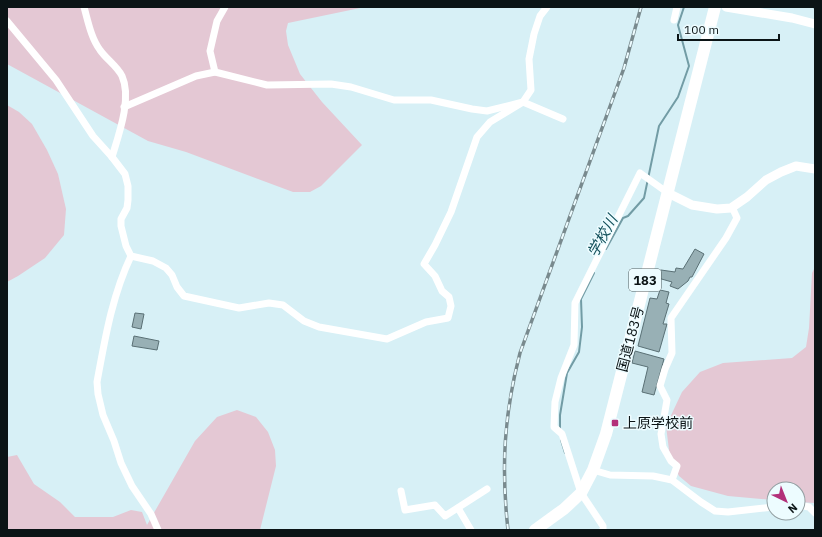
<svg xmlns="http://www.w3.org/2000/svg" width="822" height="537" viewBox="0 0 822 537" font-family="'IBM Plex Sans','Noto Sans JP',sans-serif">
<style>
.green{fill:#e4c8d4}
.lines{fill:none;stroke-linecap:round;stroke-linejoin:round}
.stream{stroke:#729ca5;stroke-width:2}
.building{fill:#98b0b5;stroke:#5a7075}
.street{stroke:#fff;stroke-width:7}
.secondary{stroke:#fff;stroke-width:9}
.highway{stroke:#fff;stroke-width:12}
.rail-casing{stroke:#798a8e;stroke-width:3.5}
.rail{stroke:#edfcff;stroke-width:2;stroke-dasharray:6;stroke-linecap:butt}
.poi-dot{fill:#b3307a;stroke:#edfcff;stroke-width:1.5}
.labels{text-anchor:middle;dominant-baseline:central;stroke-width:3;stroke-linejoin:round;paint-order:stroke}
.shield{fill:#edfcff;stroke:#4f5a5c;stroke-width:1}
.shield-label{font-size:13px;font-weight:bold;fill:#0b1416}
.street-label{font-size:14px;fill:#0b1416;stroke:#edfcff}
.poi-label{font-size:14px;fill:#0b1416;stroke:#edfcff;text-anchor:start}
.water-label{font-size:15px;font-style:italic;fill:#114f5a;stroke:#edfcff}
</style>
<rect width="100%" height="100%" fill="#d7f0f6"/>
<g class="green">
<path d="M7,7H365L288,23L286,31L288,45L300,74L322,102L362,145L321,186L310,192H293L186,152L148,141L7,64Z"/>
<path d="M7,105L19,112L32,124L47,150L58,174L66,209L64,235L45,258L18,276L7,282Z"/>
<path d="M815,267V503L798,502V489H774V500L728,496L691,486L679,476L670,458L666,426L682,392L700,372L723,363L792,358L806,347L809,328L812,273Z"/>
<path d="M237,410L256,417L268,432L275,450L276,466L260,530H7V457L17,455L34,484L60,502L75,517H113L131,510L142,512L147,525L195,441L217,417Z"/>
</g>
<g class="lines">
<g class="stream">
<path d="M814,7L815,9"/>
<path d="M606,249L623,218L628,216L644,198L659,126L678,97L689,66L678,25L684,7"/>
<path d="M560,430V415L567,373L579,352L582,327L581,299L594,273"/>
<path d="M561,440L565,453"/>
</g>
</g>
<g class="building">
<path d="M695,249L704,254L692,277H690L688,281L678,289L670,286L672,282L658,278L661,270L675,272L676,268L683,269Z"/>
<path d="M660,290L669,292L666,303L669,304L663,324H667L659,352L638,346L650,298L657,299Z"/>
<path d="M135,313L144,314L141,329L132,327Z"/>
<path d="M134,336L159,341L157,350L132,346Z"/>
<path d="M635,351L664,359L654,395L642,392L648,367L632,363Z"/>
</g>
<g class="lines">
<g class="street">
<path d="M84,7C88,21 91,38 100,50C106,59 117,66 122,76C132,98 119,134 112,157"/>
<path d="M674,20L677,7"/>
<path d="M7,21L56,80L93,136L112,157L125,174L128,186V200L127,208L121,219V226L126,246L131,256L153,261L166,268L172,275L177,287L184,296L239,308L269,303L283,305L304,321L319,327L387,339L426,322L448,318L451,306L449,297L442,291L435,276L424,264L435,245L451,212L477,137L490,122L523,102L531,90L529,59L534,34L540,16L547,7"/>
<path d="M215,72L210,51L217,21L225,7"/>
<path d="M124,107L196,76L215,72L267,85L331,84L351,87L394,100H431L472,109L487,111L523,102L563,119"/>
<path d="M131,256C112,296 105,339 97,382L98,394L103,415L114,441L121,463L132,486L151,514L158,530"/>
<path d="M593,470L610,475L653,476L672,480L701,502L715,511L728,512L774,507"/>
<path d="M672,480L677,466L671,461L663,447L661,434L667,400L660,386L665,369L672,353L671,318L726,238L737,218L732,207"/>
<path d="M401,491L405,510L435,505L445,516L487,489"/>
<path d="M798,505L809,507L815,513"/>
<path d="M458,508L471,530"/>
<path d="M603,530V526L581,493L562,434L554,427L555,402L561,378L574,345L575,303L640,173L668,193"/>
</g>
<g class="secondary">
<path d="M726,7L792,18L815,24"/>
<path d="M668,193L692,205L717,209L731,208L747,197L766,180L781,172L796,166L815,169"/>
</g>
<path class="highway" d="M535,530L564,509L581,493L593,470L606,434L715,7"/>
<g class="rail-casing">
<path id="rail" d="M508,530C501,467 504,414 520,353L624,68L641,7"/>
</g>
<use href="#rail" class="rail"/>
</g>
<rect class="poi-dot" x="611" y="419" width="8" height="8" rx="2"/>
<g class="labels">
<rect class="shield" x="629" y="269" width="32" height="22" rx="3"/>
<g class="shield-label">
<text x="645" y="280">183</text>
</g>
<g class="street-label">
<text transform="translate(630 339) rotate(-75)">国道183号</text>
</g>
<g class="poi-label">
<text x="623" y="423">上原学校前</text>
</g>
<g class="water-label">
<text transform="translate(602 236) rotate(-61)">学校川</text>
</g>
</g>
<rect width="822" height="537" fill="none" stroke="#0b1416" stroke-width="16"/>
<g transform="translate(786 501) rotate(137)"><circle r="19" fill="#edfcff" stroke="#939fa2"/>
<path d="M0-3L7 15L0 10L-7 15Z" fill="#b3307a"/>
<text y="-6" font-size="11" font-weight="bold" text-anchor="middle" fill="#0b1416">N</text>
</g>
<path d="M678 34v6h101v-6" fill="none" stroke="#0b1416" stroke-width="2"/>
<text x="684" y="34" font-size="12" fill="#0b1416" stroke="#edfcff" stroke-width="3" paint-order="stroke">100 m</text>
</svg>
